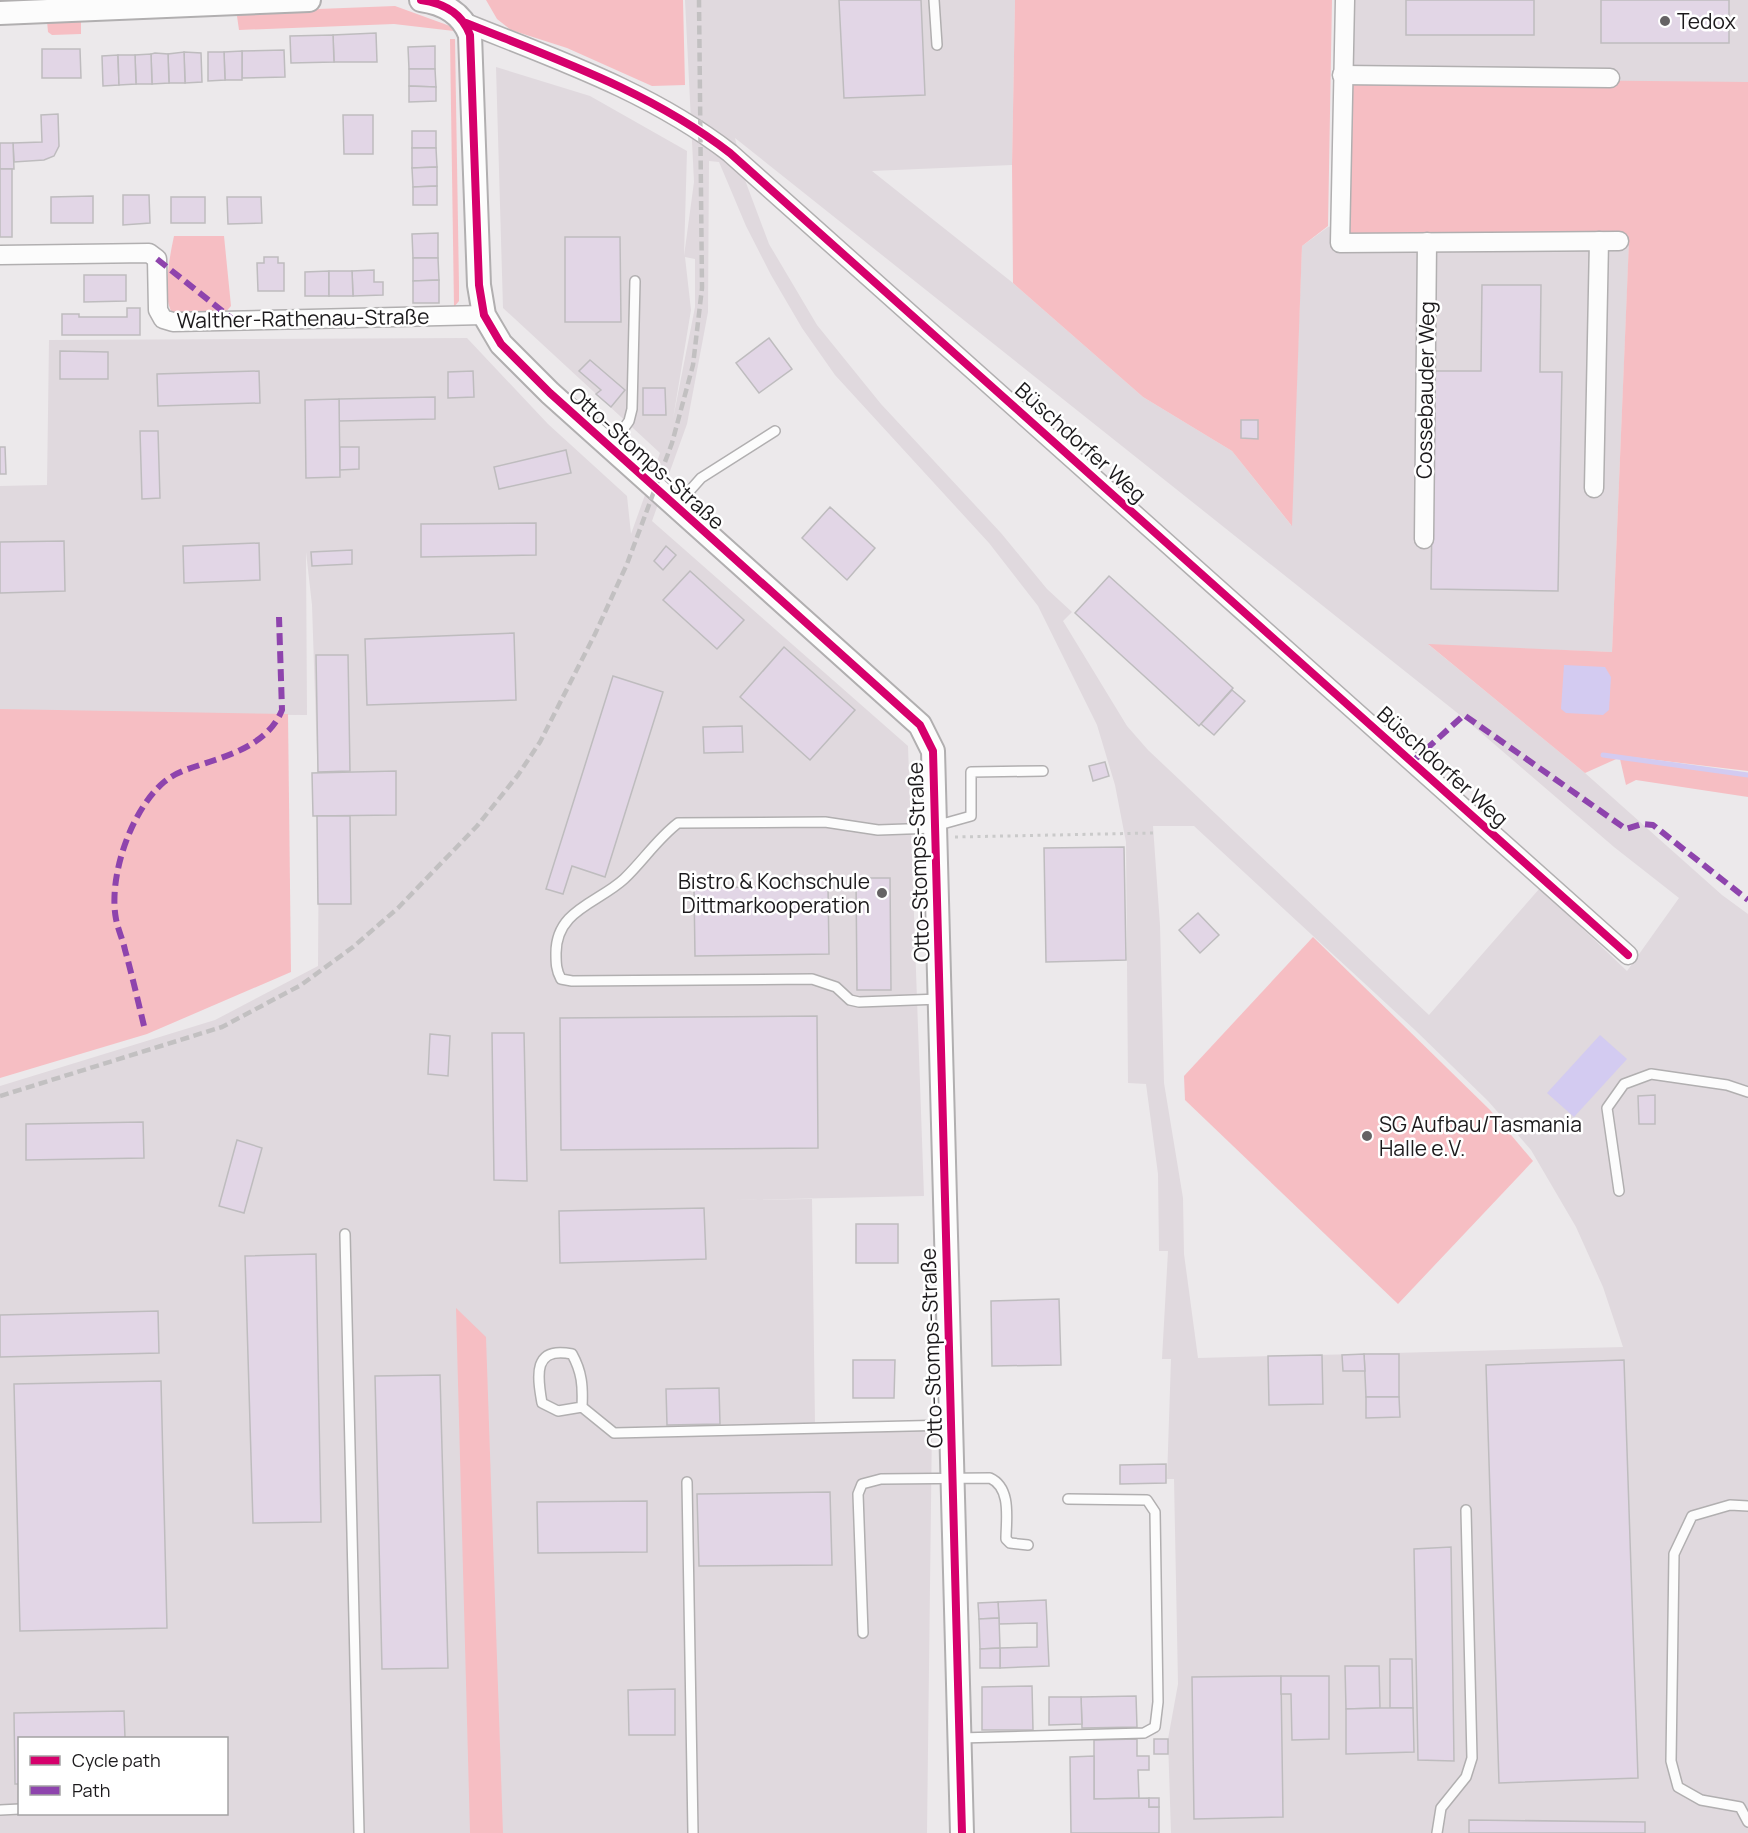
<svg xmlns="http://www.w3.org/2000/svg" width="1748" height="1833" viewBox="0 0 1748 1833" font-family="Manrope,sans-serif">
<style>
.built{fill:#e0d9de;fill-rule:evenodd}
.green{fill:#f6bec3}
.water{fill:#d3cbf1}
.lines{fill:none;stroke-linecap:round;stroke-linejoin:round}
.stream{stroke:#d3cbf1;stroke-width:5}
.building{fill:#e2d6e6;stroke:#bebcbe;stroke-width:1.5}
.service-casing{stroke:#b1afb0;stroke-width:12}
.minor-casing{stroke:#b1afb0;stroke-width:21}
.tertiary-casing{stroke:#b1afb0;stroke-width:26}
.path{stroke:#cacaca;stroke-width:3;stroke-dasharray:3 4.5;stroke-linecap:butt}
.service{stroke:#fcfcfc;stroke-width:9}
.minor{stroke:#fcfcfc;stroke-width:18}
.tertiary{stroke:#fcfcfc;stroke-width:22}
.rail{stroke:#c2c0c1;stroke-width:4.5;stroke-dasharray:9 4.5;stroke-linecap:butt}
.quiet{stroke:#8e44ad;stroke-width:6;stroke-dasharray:12 6;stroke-linecap:butt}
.cycleway-casing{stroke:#fff;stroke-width:11}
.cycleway{stroke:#d6006c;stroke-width:8}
.poi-dot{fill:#656264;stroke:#fff;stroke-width:2}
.labels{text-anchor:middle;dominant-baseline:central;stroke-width:5;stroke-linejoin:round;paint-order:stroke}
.poi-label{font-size:21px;fill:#1c1a1c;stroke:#fff;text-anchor:start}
.street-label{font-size:21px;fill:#1c1a1c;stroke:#fff}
</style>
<rect width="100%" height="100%" fill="#ece9eb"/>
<g class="built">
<path d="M685,0H1015L1012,165L872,171L1013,283L1143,397L1232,451L1291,525L1302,246L1328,227L1338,225V245L1629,243L1612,652L1429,645L1585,773L1722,895L1748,914V1833H1171L1168,1739L1178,1684L1174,1479H1167L1171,1359H1162L1168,1251H1159L1158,1174L1146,1084L1128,1083L1126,842L1115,785L1097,725L1038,606L989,543L835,375L802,328L771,275L746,226L719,162L709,161L708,312L687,424L652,521L908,746L924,1196L732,1200L812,1199L815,1424L932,1422L927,1833H0V1086L215,1020L318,966L319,816L312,605L306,552L307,715L0,713V486L47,485L49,340L467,338L548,424L627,496L631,534L660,453L503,308L496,67L590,96L687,151L684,256L694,182ZM735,138L1465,719L1614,847L1679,898L1627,971L1540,888L1429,1015L1148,750L1127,726L1063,621L1072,612L1047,589L1001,533L881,404L817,325L769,244L745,180ZM685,257L695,259V307L673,419L691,310ZM1153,826H1194L1415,1030L1488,1101L1531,1150L1576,1227L1603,1287L1623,1347L1198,1358L1184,1254L1183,1198L1164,1083L1160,925ZM20,1738H226V1814H20Z"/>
<path d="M1352,0H1748V240L1342,221Z"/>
</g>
<g class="green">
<path d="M486,0H683L685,85L652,86L567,48L511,30L497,19Z"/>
<path d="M1015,0H1332L1328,226L1302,246L1292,526L1232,451L1143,397L1013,283L1012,165Z"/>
<path d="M395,6L450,26L454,31L394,24L239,30L237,16L242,12Z"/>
<path d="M81,18V34L52,35L48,32L47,21Z"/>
<path d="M450,39H455L459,286V301L454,307Z"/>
<path d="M1344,78L1748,82V771L1623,756L1585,773L1428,644L1612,652L1629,240H1343Z"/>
<path d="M174,236H224L231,306L224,314H173C161,299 170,255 174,236Z"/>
<path d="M0,709L288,714L291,972L147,1034L0,1078Z"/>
<path d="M1620,759L1748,775V797L1636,780L1626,785Z"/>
<path d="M1313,937L1490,1110L1533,1161L1398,1304L1185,1100L1184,1076Z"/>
<path d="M456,1308L486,1337L503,1833H470Z"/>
</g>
<g class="water">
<path d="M1564,665L1605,667L1611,677L1609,710L1603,715L1566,713L1561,709Z"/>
<path d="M1600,1035L1627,1059L1574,1117L1547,1093Z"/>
</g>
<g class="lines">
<path class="stream" d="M1603,755L1748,775"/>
</g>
<g class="building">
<path d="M839,0H921L925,95L844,98Z"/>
<rect x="1406" y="0" width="128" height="35"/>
<rect x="1601" y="0" width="128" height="43"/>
<path d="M376,33L377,62H334L333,35Z"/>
<path d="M333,35L334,62L291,63L290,36Z"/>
<path d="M435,46V69H409L408,47Z"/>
<path d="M42,49H80L81,78H42Z"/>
<path d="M284,50L285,77L242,78V51Z"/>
<path d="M242,51V80H225L224,52Z"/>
<path d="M184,52L201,53L202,82L185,83Z"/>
<path d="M184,52L185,83H169L168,54Z"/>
<path d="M208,52H224L225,80L208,81Z"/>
<path d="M155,53L168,54L169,83L152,84L151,54Z"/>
<path d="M151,54L152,84H136L135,55Z"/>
<path d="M118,55L119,85L103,86L102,56Z"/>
<path d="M118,55H135L136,84L119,85Z"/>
<path d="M409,69H435L436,87L409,86Z"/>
<path d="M409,86L436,87V101L409,102Z"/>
<path d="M58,114L59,146L54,156L44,160L14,162L13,143L42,142L41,115Z"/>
<path d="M343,115H373V154H344Z"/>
<rect x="412" y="131" width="24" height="17"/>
<path d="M0,143H13L14,169H0Z"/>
<path d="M412,148H436L437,167L412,168Z"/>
<path d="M437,167V186L413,187L412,168Z"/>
<rect x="0" y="169" width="12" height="68"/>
<path d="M437,186V205H413V187Z"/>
<path d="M123,195H149L150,223L123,225Z"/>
<path d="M93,196V223H51V197Z"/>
<rect x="171" y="197" width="34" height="26"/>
<path d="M227,197H261L262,223L228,224Z"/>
<path d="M438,233V258H413L412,234Z"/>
<path d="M565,237H620L621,322H565Z"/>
<path d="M264,257H278V263H284V291H258L257,263H264Z"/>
<path d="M413,258H438L439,280L413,281Z"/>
<path d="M374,270V282H383V295L353,296L352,271Z"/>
<path d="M329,271V296H305V272Z"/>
<path d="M329,271H352L353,296H329Z"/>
<path d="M84,275H126V301L84,302Z"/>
<path d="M439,280V303H413V281Z"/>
<path d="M1482,285H1541L1540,372H1562L1558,591L1431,589L1434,371H1481Z"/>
<path d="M127,308H140V335H62V314H79V317H127Z"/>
<path d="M769,338L792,369L759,393L736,363Z"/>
<path d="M60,351L108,352V379H60Z"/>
<path d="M590,360L625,390L611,407L596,394L601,390L579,371Z"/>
<path d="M259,371L260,403L158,406L157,374Z"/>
<path d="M473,371L474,397L448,398V372Z"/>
<path d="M643,388H665L666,415H643Z"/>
<path d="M435,397V419L339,421V399Z"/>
<path d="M339,399L340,477L306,478L305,400Z"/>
<path d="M1241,420H1258V439L1241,438Z"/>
<path d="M140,431H158L160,498L142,499Z"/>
<path d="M0,447H5L6,474H0Z"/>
<path d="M340,447H359V469L340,470Z"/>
<path d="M566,450L571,473L499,489L494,467Z"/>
<path d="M830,507L875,548L847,580L802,538Z"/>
<path d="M536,523V555L421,557V524Z"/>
<path d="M64,541L65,591L0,593V542Z"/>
<path d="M259,543L260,580L184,583L183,546Z"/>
<path d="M666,546L676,555L663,570L654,561Z"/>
<path d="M352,550V564L312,566L311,552Z"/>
<path d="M690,571L744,620L717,649L663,600Z"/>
<path d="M1109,576L1233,688L1199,726L1075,613Z"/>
<path d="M514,633L516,700L367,705L365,639Z"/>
<path d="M784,647L855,710L810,760L740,697Z"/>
<path d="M316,655H348L350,771L318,772Z"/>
<path d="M613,676L663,692L605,877L572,866L563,894L546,889Z"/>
<path d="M1232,690L1245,701L1214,735L1201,724Z"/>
<path d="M742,726L743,752L704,753L703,727Z"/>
<path d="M1105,762L1109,776L1093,781L1089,766Z"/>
<path d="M396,771V815L313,816L312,773Z"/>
<path d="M317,816H350L351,904H318Z"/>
<path d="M1124,847L1126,960L1046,962L1044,848Z"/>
<path d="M856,878H890L891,990H857Z"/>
<path d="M828,886L829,954L695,956L694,888Z"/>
<path d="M1198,913L1219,935L1200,953L1179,930Z"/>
<path d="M817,1016L818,1148L561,1150L560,1018Z"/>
<path d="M492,1033H524L527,1181L494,1180Z"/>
<path d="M430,1034L450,1036L448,1076L428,1074Z"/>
<path d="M1655,1095V1124H1639L1638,1096Z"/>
<path d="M143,1122L144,1158L26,1160V1124Z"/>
<path d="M237,1140L262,1148L244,1213L219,1206Z"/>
<path d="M704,1208L706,1259L560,1263L559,1211Z"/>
<rect x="856" y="1224" width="42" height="39"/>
<path d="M316,1254L321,1522L253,1523L245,1256Z"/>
<path d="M1059,1299L1061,1365L992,1366L991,1301Z"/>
<path d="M158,1311L159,1353L0,1357V1315Z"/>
<path d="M1364,1354H1399V1397H1366Z"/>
<path d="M1364,1354L1365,1371H1343L1342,1355Z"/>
<path d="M1322,1355L1323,1404L1269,1405L1268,1356Z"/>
<path d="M853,1360H895L894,1398H853Z"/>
<path d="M1624,1360L1638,1778L1499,1783L1486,1365Z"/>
<path d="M440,1375L448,1668L382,1669L375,1376Z"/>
<path d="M161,1381L167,1628L20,1631L14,1384Z"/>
<path d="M719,1388L720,1424L667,1425L666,1389Z"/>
<path d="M1366,1397H1399L1400,1417L1366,1418Z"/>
<path d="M1166,1464V1483L1120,1484V1465Z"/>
<path d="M830,1492L832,1565L699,1566L697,1494Z"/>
<path d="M647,1501V1552L538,1553L537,1502Z"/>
<path d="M1451,1547L1454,1761L1418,1760L1414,1549Z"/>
<path d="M1046,1600L1049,1666L1000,1668V1648L1037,1647V1623L999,1624L998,1602Z"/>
<path d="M998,1602L999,1618L979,1619L978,1603Z"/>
<path d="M999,1618L1000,1648L980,1649L979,1619Z"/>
<path d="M1000,1648V1668H980V1649Z"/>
<path d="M1390,1659H1412L1413,1708H1390Z"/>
<path d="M1345,1666H1379L1380,1708L1346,1709Z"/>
<path d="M1281,1676L1283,1817L1194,1819L1192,1677Z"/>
<path d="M1281,1676H1329V1739L1292,1740L1291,1694H1281Z"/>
<path d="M1032,1686L1033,1730H982V1687Z"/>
<path d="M675,1689V1735H629L628,1690Z"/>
<path d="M1136,1696L1137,1727L1082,1728L1081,1697Z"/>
<path d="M1049,1697H1081L1082,1724L1049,1725Z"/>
<path d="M1380,1708H1413L1414,1752L1346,1754V1709Z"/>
<path d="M124,1711L125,1738H20V1784H15L14,1713Z"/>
<path d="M1137,1739V1756H1149V1770H1138L1139,1798L1094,1799V1740Z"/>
<rect x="1154" y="1739" width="14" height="15"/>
<path d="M1094,1756V1799L1149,1798V1807H1159V1833H1071L1070,1757Z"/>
<rect x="1149" y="1798" width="10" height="9"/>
<path d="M1469,1820L1645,1822V1833H1469Z"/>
</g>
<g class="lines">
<g class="service-casing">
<g id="service">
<path d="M934,0L937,45"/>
<path d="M611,446L629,421L632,409L635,281"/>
<path d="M677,505L701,478L775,431"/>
<path d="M935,821L946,823L971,816V772L1043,771"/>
<path d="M935,828L878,830L825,822L678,823C657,839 643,861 624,879C598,903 556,910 556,953C556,963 556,970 561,979L572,981L812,979L836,987L850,1000L859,1002L940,999"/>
<path d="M1619,1191L1607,1108L1624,1084L1651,1074L1727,1085L1748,1092"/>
<path d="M345,1234L359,1833"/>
<path d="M582,1407L558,1411L542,1403C537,1375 533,1346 572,1354C582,1372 583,1386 582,1407L614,1433L951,1425"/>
<path d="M687,1482L693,1833"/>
<path d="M1748,1506L1730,1505L1692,1516L1674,1554L1671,1761L1678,1787L1701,1800L1740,1807L1748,1822"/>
<path d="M863,1633L858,1494L862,1484L881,1479L990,1478C1012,1488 1006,1520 1006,1539L1010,1543L1028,1545"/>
<path d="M959,1738L1144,1733L1155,1727L1158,1702L1155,1512L1147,1500L1068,1499"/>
<path d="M0,1810L20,1809"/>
<path d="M1437,1833L1441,1808L1466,1777L1472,1758L1466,1510"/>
</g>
</g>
<g class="minor-casing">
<g id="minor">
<path d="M1345,0L1340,243L1619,241"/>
<path d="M466,23C558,60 651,92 730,153L1628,955"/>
<path d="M1342,75L1610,78"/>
<path d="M0,255L149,253L157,259L158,310L163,319L173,322L484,315"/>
<path d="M1594,488L1599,241"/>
<path d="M1424,539L1427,242"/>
</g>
</g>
<g class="tertiary-casing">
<g id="tertiary">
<path d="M421,0C443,3 462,13 470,35L479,285L484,315L501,344L550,393L920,725L933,751L962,1833"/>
<path d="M0,13L309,0"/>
</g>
</g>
<path class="path" d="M955,837L1153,833"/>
<use href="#service" class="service"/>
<use href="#minor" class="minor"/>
<use href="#tertiary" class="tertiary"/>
<path class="rail" d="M0,1096L222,1027L301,985L353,947L398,908L477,826L518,775L540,742L595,634L627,564L672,443L693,365L702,288L699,0"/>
<g class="quiet">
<path d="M157,259L236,322"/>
<path d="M1412,762L1464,715L1626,829L1642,824L1653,825L1748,900"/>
<path d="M144,1026C138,1001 132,975 125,950C123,940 118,930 116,919C108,877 131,810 164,782C178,770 199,766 215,760C242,751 271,738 282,710L279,617"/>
</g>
<g class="cycleway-casing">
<g id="cycleway">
<path d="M421,0C443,3 462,13 470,35L479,285L484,315L501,344L550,393L920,725L933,751L962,1833"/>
<path d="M466,23C558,60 651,92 730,153L1628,955"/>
</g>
</g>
<use href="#cycleway" class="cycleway"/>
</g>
<g class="poi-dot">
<circle cx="1665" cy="21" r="6"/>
<circle cx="882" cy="893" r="6"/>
<circle cx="1367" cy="1136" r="6"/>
</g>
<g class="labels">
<g class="poi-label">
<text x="1677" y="21">Tedox</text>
<text x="870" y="881" text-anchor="end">Bistro &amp; Kochschule<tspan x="870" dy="24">Dittmarkooperation</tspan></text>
<text x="1379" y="1124">SG Aufbau/Tasmania<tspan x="1379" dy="24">Halle e.V.</tspan></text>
</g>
<g class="street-label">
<text transform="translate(303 318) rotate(-1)">Walther-Rathenau-Straße</text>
<text transform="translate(1425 390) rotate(-89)">Cossebauder Weg</text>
<text transform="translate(1081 442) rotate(42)">Büschdorfer Weg</text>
<text transform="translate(647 458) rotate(42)">Otto-Stomps-Straße</text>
<text transform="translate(1443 766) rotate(42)">Büschdorfer Weg</text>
<text transform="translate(918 862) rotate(-92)">Otto-Stomps-Straße</text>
<text transform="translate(931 1348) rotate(-92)">Otto-Stomps-Straße</text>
</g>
</g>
<rect x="18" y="1737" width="210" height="78" fill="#ffffff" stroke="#a4a3a4" stroke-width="1.5"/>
<rect x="30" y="1756" width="30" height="9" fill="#d6006c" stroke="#a4a3a4" stroke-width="1.5"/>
<text x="72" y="1767" font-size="18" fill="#1c1a1c">Cycle path</text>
<rect x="30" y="1786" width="30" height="9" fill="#8e44ad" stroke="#a4a3a4" stroke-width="1.5"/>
<text x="72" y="1797" font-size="18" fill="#1c1a1c">Path</text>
</svg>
